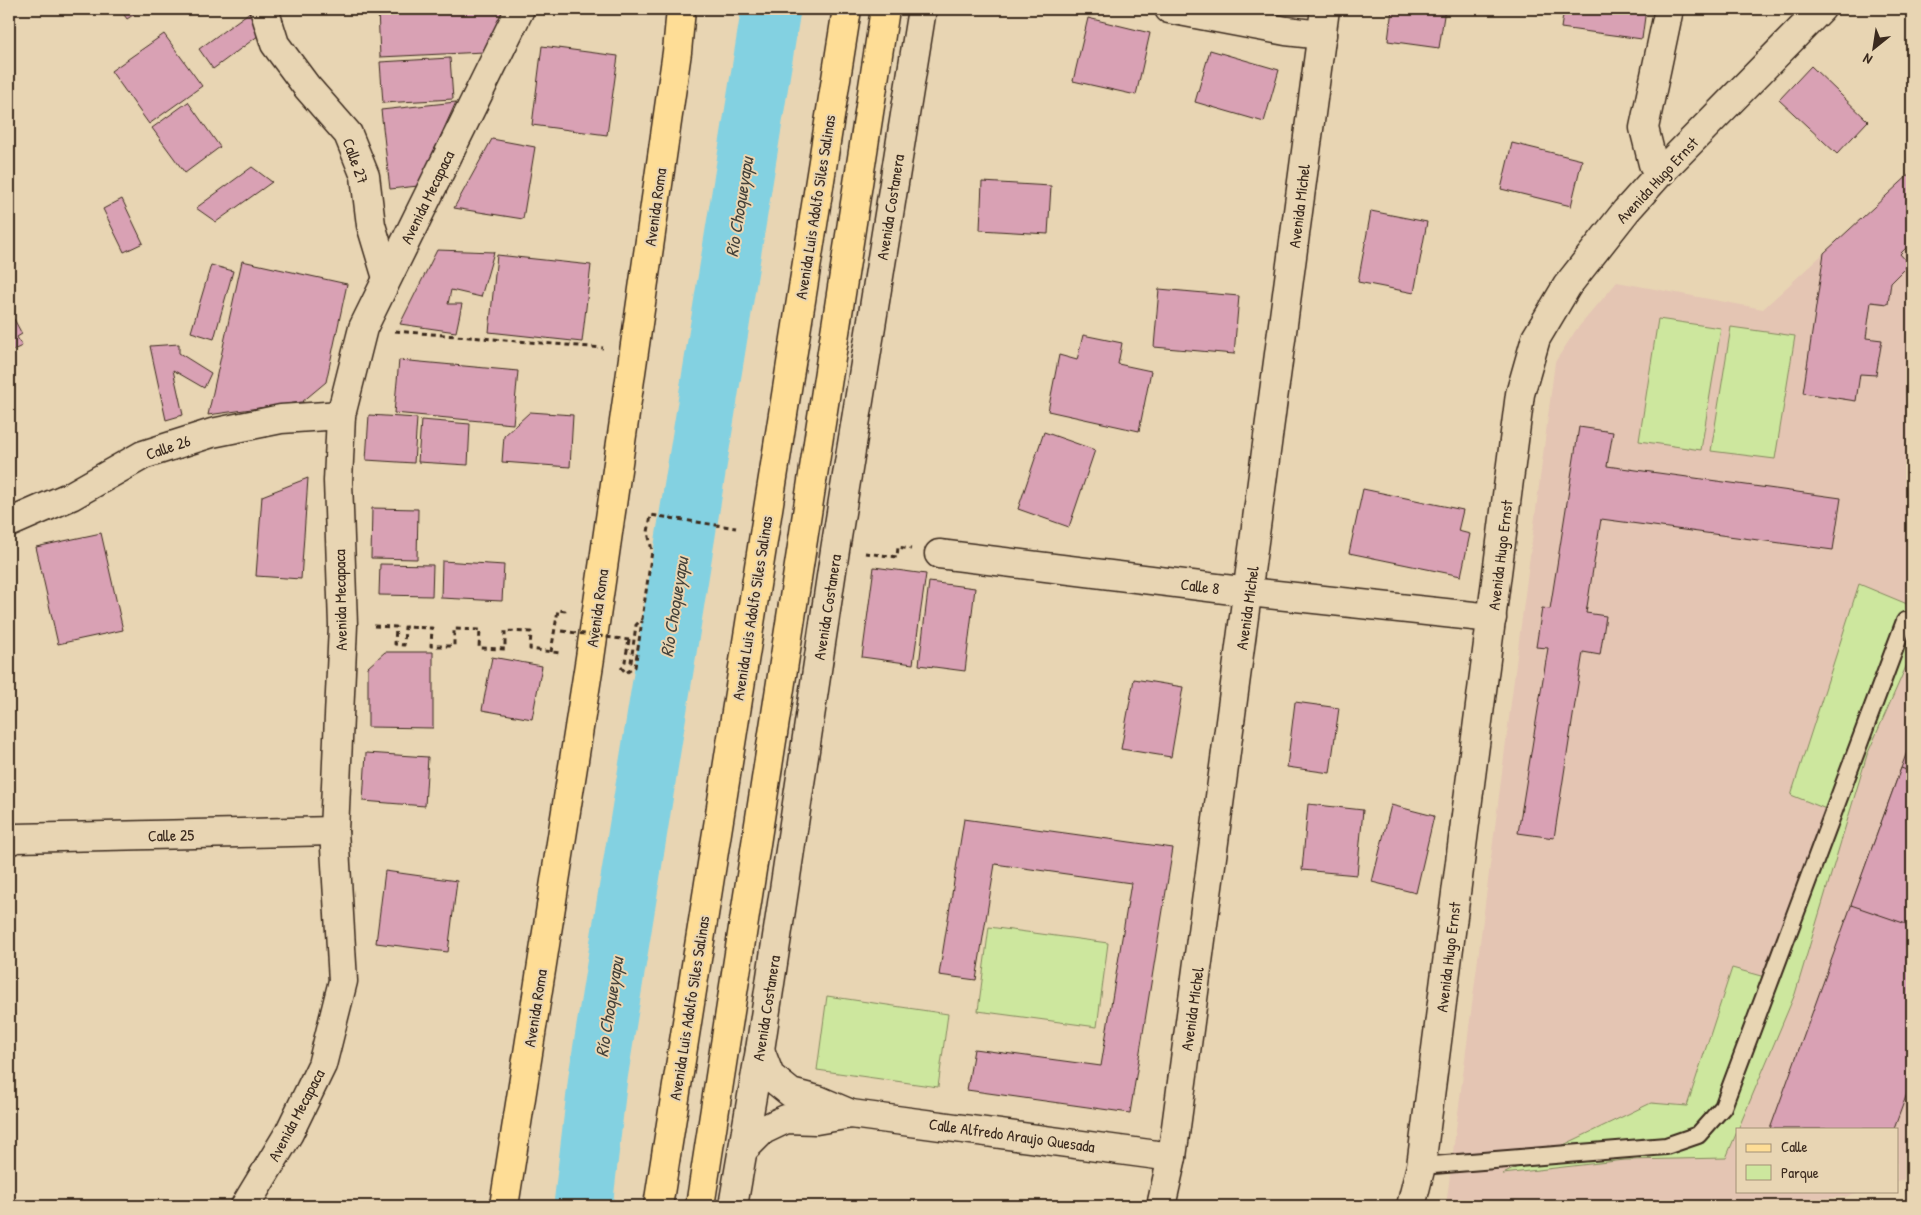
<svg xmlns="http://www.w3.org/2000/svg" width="1921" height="1215" viewBox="0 0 1921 1215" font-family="'Patrick Hand',sans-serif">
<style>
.built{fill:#e4c5b3}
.green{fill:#cde79e;stroke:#84885e}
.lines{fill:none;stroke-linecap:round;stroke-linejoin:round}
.river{stroke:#83d1e1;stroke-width:59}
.building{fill:#d9a1b4;stroke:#3b2a1e}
.service-casing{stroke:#3b2a1e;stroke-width:20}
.minor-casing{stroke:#3b2a1e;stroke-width:31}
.tertiary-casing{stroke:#3b2a1e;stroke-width:31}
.primary-casing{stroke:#3b2a1e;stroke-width:31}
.path{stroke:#3b2a1e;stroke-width:3;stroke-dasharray:5 4;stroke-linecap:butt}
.service{stroke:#e8d5b3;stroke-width:16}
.minor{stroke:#e8d5b3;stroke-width:28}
.tertiary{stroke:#e8d5b3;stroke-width:28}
.primary{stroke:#fedd96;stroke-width:28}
.path-bridge{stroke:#3b2a1e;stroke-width:3;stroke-dasharray:5 4;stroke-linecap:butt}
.labels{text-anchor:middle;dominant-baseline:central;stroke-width:4;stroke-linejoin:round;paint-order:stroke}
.street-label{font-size:16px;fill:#3b2a1e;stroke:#e8d5b3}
.water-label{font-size:18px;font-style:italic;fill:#46433b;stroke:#e8d5b3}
</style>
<rect width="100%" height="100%" fill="#e8d5b3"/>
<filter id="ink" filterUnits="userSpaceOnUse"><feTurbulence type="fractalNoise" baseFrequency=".02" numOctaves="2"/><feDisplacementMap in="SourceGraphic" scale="10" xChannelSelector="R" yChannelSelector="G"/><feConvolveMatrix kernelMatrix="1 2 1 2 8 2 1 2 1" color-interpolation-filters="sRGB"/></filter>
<g filter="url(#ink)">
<path class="built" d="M1912,172V1178L1897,1181V1129H1737V1191H1861L1845,1197L1699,1206H1645L1588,1201L1446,1206L1555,362L1576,330L1617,282L1763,309Z"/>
<g class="green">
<path d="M1658,319L1721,328L1701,450L1639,441Z"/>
<path d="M1731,327L1795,336L1775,459L1711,451Z"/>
<path d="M1859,584L1912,606V653L1867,755L1795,994L1726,1158L1625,1160L1503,1174L1651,1103L1687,1106L1732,968L1772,979L1826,809L1791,795Z"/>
<path d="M989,927L1108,943L1097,1027L978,1011Z"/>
<path d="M827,996L948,1014L938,1087L817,1070Z"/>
</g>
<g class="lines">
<path class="river" d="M583,1206L598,1077L771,9"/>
</g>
<g class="building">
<path d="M120,9H142L127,19Z"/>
<path d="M254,9L262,33L213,69L199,49Z"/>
<path d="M378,9H509L484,52L380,57Z"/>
<path d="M1392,9H1445L1439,48L1388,41Z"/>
<path d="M1564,9H1646L1642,39L1561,28Z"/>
<path d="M1900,9H1912V19Z"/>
<path d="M1088,18L1150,33L1136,95L1073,81Z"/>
<path d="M164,34L202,86L149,124L111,71Z"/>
<path d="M542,46L618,56L607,135L532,125Z"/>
<path d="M1210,50L1279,70L1264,122L1195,102Z"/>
<path d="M450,58L453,99L383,103L380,62Z"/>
<path d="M1811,66L1868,121L1837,154L1779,100Z"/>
<path d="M188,102L220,147L185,173L152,128Z"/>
<path d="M456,102L418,186L390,189L381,110Z"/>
<path d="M492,139L535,147L523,219L454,208Z"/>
<path d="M1512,143L1582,160L1571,206L1501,189Z"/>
<path d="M252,167L272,182L216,222L196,208Z"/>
<path d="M1912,172V242L1900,254L1909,264L1891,282L1888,304L1871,302L1866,338L1882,340L1876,375L1860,374L1856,401L1803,393L1824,253Z"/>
<path d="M982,182L1051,186L1048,234L980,230Z"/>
<path d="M122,199L143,243L124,252L103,209Z"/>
<path d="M1371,211L1427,222L1414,293L1358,282Z"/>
<path d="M437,250L494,252L481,297L451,290L448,304H462L456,332L400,324Z"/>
<path d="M497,255L591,265L582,342L489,332Z"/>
<path d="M242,261L347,284L326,382L302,402L208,415Z"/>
<path d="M211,265L233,271L214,339L191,332Z"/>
<path d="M1159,289L1239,296L1234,354L1154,347Z"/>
<path d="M14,319L22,334L17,337L22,346L9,352V321Z"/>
<path d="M1083,335L1122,343L1118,364L1151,371L1139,431L1048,411L1059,355L1077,360Z"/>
<path d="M179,344V353L211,373L204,388L173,370L183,415L166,420L150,346Z"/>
<path d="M399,360L518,371L513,424L394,413Z"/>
<path d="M530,412L573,415L570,467L502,462L504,436Z"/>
<path d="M369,415L417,418L414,463L366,460Z"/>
<path d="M421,420L470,424L468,465L418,462Z"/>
<path d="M1579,427L1613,432L1607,466L1841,498L1833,550L1601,519L1586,613L1606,616L1600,655L1583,652L1554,838L1518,833L1548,648L1536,647L1542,608L1550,609Z"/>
<path d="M1044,432L1095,450L1069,527L1018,509Z"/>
<path d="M308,478L301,579L256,576L262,496Z"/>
<path d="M1363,489L1463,510L1458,531L1470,534L1461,576L1349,553Z"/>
<path d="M372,508L418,509L417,559L371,558Z"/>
<path d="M101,533L123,630L58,644L36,547Z"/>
<path d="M442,561L504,565L502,601L441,598Z"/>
<path d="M380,564L433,565L432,596L379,595Z"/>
<path d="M874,567L926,574L913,664L862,657Z"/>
<path d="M929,582L975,588L965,671L919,665Z"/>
<path d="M385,652H433V728L368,727V667Z"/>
<path d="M492,657L542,666L532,719L482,710Z"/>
<path d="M1134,679L1183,687L1171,757L1121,749Z"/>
<path d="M1295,702L1339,708L1330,773L1287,767Z"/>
<path d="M1912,738V1080L1894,1129H1770Z"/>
<path d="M366,753L428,757L425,806L363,801Z"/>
<path d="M1901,768L1912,772V926L1851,905Z"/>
<path d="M1308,804L1363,810L1357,875L1302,870Z"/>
<path d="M1391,805L1434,816L1416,893L1372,882Z"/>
<path d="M964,819L1173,848L1130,1113L967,1090L974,1049L1101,1066L1131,883L995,864L976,980L939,975Z"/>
<path d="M385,871L457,881L448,952L376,943Z"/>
</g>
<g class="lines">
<g class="service-casing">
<path id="service" d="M1421,1166L1666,1146L1698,1135L1723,1107L1905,621"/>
</g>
<g class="minor-casing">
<g id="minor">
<path d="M264,9L275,44L307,87L348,134L365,176L371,225L387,278"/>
<path d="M1169,9L1286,31L1322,35"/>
<path d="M1660,173L1653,164L1644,128L1669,9"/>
<path d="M9,523L71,496L143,455L212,433L281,419L341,415"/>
<path d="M939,554L1249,592L1492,618"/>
<path d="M9,841L16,838L334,831"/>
<path d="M760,1050L770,1076L791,1093L818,1100L851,1114L1172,1157"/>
<path d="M743,1150L763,1130L786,1119L816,1120L851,1114"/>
<path d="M733,1206L760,1050L835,550L922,9"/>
<path d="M1411,1206L1421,1166L1520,394L1536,338L1567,286L1626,211L1660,173L1821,9"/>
</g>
</g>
<g class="tertiary-casing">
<g id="tertiary">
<path d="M245,1206L289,1133L322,1065L343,981L334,831L343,625L338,481L341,415L363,328L520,9"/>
<path d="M1161,1206L1172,1157L1325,9"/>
</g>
</g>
<g class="primary-casing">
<g id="primary">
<path d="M504,1206L590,658L677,52L681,9"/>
<path d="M658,1206L847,9"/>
<path d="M700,1206L885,9"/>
</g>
</g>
<g class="path">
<path d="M395,331L603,348"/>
<path d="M865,553L897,557L898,547L911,549"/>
<path d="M374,626L396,627L395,644L404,645L405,627L432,628L431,646H454V629L480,630L479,648L505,649V631L531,632L530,649L560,653"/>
<path d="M629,640L625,661L631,662L636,625L642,619L652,551L648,532L651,515L736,528"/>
<path d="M551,652L558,610L565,611V613"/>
<path d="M621,667L626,673L635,667L642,621"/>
</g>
<use href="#service" class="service"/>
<use href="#minor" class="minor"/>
<use href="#tertiary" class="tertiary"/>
<use href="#primary" class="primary"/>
<path class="path-bridge" d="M562,631L629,640"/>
</g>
</g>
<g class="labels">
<g class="street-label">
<text transform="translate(356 161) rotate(70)">Calle 27</text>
<text transform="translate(1657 180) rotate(-47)">Avenida Hugo Ernst</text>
<text transform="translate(427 197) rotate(-64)">Avenida Mecapaca</text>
<text transform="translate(1299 206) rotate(-83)">Avenida Michel</text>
<text transform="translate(655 207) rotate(-82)">Avenida Roma</text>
<text transform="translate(815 207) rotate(-81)">Avenida Luis Adolfo Siles Salinas</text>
<text transform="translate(890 207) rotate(-81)">Avenida Costanera</text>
<text transform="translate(168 447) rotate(-19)">Calle 26</text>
<text transform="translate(1500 555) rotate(-83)">Avenida Hugo Ernst</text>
<text transform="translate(1200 586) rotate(7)">Calle 8</text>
<text transform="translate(340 600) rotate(-91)">Avenida Mecapaca</text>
<text transform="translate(827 607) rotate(-81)">Avenida Costanera</text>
<text transform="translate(597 608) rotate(-82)">Avenida Roma</text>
<text transform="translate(752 608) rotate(-81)">Avenida Luis Adolfo Siles Salinas</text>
<text transform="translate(1247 608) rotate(-82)">Avenida Michel</text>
<text transform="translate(171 835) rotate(-1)">Calle 25</text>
<text transform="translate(1448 957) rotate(-83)">Avenida Hugo Ernst</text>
<text transform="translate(535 1008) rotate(-81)">Avenida Roma</text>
<text transform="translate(689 1008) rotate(-81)">Avenida Luis Adolfo Siles Salinas</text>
<text transform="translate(766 1008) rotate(-81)">Avenida Costanera</text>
<text transform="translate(1192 1009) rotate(-82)">Avenida Michel</text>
<text transform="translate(296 1115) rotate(-62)">Avenida Mecapaca</text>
<text transform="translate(1012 1135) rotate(8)">Calle Alfredo Araujo Quesada</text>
</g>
<g class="water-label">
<text transform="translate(739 207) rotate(-81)">Río Choqueyapu</text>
<text transform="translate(674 607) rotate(-81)">Río Choqueyapu</text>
<text transform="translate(609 1007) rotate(-81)">Río Choqueyapu</text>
</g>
</g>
<rect width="1921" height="1215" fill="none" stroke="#e8d5b3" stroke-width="30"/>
<rect x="15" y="15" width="1891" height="1185" fill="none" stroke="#3b2a1e" stroke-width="2" filter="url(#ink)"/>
<rect x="1736" y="1128" width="162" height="65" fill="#e8d5b3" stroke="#a39177"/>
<rect x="1746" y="1144" width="25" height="8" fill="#fedd96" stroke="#a39177"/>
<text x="1781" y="1152" font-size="15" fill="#3b2a1e">Calle</text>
<rect x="1746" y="1165" width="25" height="15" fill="#cde79e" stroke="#a39177"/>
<text x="1781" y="1178" font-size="15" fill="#3b2a1e">Parque</text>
<g transform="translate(1874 48) rotate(210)" stroke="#e8d5b3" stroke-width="4" paint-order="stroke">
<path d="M0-4L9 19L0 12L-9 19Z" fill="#3b2a1e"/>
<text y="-8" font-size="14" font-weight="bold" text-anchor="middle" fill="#3b2a1e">N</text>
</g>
</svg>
